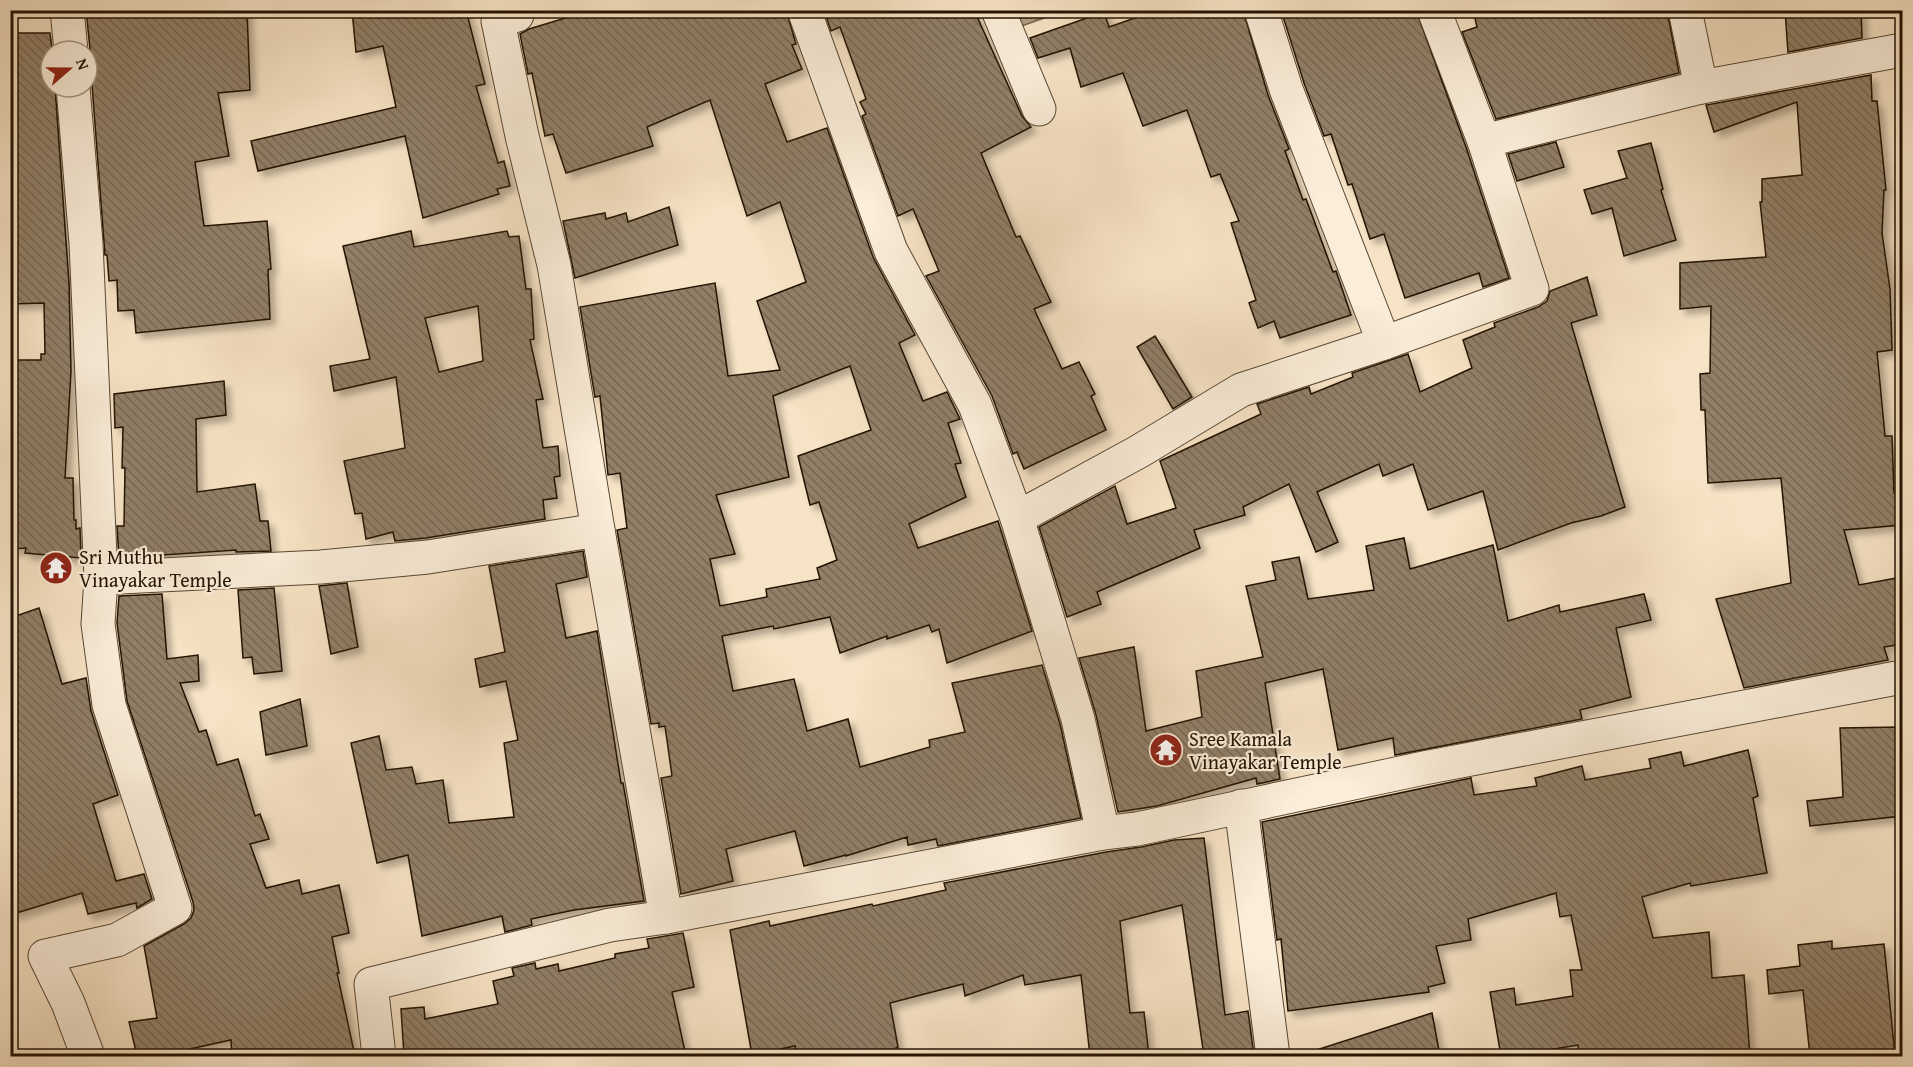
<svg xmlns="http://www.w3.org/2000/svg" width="1913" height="1067" viewBox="0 0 1913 1067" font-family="'Gentium Book Plus',serif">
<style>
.water{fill:url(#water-waves);stroke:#77654f;stroke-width:1.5}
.building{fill:url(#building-back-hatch);stroke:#231302;stroke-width:1.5;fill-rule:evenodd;filter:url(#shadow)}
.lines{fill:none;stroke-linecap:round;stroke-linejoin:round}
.minor-casing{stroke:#584733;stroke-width:35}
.minor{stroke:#faedd9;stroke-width:33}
.labels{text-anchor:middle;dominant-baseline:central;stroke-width:4.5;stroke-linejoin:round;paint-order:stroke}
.poi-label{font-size:20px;fill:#231302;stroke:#faedd9;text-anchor:start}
</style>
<defs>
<pattern id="water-waves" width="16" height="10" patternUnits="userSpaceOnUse" patternTransform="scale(1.5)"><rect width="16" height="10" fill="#af9c83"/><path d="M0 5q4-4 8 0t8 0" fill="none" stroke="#8e7e69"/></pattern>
<pattern id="building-back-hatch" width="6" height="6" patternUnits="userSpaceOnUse" patternTransform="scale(1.5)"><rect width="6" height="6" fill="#917f67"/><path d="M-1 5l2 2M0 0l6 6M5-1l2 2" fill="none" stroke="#766753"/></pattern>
<filter id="shadow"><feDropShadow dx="5.5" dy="5.5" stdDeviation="3" flood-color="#0004"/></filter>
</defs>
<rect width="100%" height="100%" fill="#f7e3c5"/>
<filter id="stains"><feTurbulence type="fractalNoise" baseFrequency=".00333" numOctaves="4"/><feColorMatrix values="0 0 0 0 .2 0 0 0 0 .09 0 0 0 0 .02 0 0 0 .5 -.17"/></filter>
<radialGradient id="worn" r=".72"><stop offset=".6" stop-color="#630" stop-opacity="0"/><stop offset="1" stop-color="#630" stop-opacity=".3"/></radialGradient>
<path class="water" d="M1011,10L1064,11L1016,28Z"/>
<g class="building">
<path d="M86,10H247L250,90L218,93L229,156L195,162L204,226L267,221L271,269L268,270L270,319L136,333L134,310L118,311L117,280L109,281L107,255H105L92,85L87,75V60L90,49Z"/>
<path d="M352,10H466L485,84L476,86L498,163L504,161L510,186L497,189L499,194L423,218L405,136L258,171L251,141L396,107L383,46L356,52Z"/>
<path d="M592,10H786L796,44L792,45L802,69L765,84L787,142L827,128L873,257L915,335L899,343L923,401L947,392L960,419L948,423L961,463L955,464L966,497L909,524L918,548L998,521L1032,631L947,663L939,629L932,632L929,625L887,639V636L840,653L830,617L774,629L773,626L722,636L733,691L794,679L807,731L848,719L860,767L930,747L929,740L965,732L952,683L1042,665L1060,724L1081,818L938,846L936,839L908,845L907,837L846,856V855L804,866L795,831L726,849L733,881L681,894L661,778L672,776L665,726L659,727V723L651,724L617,530L627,528L620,473L608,475L600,396L595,397L580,307L715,283L728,376L780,370L757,301L806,282L780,202L747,216L710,100L647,127L653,146L566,173L553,134L545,136L532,73L528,74L520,34L529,29ZM850,366L871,430L798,456L810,505L819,502L837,560L817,568L820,579L766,589L767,597L720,606L710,559L735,554L716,495L789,477L773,396Z"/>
<path d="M824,10H974L1022,116L1031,127L981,153L1016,237L1020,236L1051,302L1034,309L1062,369L1079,362L1095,394L1091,396L1106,430L1024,469L1017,452L1013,454L992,396L926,276L939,271L913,209L898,216L862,116L866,114L860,102L866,99L840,27L831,31Z"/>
<path d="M1158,10H1243L1268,95L1289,149L1285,151L1303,200L1306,199L1333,272L1336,271L1351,315L1280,338L1274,321L1258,328L1249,303L1256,300L1231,223L1239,221L1220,174L1211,177L1187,110L1143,126L1123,73L1081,87L1070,48L1038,58L1030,38L1104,12L1109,27Z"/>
<path d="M1281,10H1416L1466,147L1509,278L1483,287L1479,273L1405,298L1384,234L1370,239L1352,184L1348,185L1331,134L1324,136L1304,83Z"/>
<path d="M1473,10H1667L1679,73L1496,119L1462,32L1477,27Z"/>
<path d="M1785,10H1861L1862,38L1788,52Z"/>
<path d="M10,33H50L52,51L51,87H55L69,283L71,371L65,478H73L74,520H76V529L80,528L81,558L25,553L26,548L10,549V360H41V354H45L44,303L10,304Z"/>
<path d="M1871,75L1872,101H1877L1886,190H1884L1882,233L1890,289L1892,350L1877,352L1885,436H1892L1894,493L1902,492V525L1844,530L1859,585L1902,577V644L1884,647L1888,660L1744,688L1716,599L1791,583L1781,478L1708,483L1705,410H1701L1700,374L1710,373L1711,306L1680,309V263L1766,257L1760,202H1762V179L1802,175L1797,102L1714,132L1706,105Z"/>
<path d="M1556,142L1564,167L1517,181L1508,154Z"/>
<path d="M1651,143L1663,189L1661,190L1676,240L1624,256L1612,208L1592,214L1584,190L1627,178L1618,151Z"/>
<path d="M669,207L678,245L575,278L563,221L605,213L606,219L626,213L628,222Z"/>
<path d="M411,231L414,247L507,231L509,237L519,236L526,289H531L534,339L530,340L543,399L536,400L543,448L558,446L560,476L554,477L557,498L543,500L545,519L426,538L395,541L393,532L366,539L362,513L355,514L344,461L405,448L396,377L334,391L330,366L370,359L343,246ZM478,306L483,361L439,372L425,318Z"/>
<path d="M1587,277L1597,315L1571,323L1625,507L1601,516L1571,523L1498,550L1483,491L1428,510L1413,464L1383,476L1379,464L1317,492L1338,542L1316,552L1289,484L1243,507L1245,515L1194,530L1200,548L1097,592L1101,604L1067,617L1039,527L1115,486L1127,524L1176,508L1160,461L1261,414L1257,404L1309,387L1311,394L1353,377L1352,373L1408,354L1420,392L1472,368L1463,340L1495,327L1494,323L1538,307L1547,301L1550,291Z"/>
<path d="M1155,336L1192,397L1173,409L1137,347Z"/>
<path d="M224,381L226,415L196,419L197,492L255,484L260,521H268L271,551L236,552V550L119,558L117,526H124L125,468H122L123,427L115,428L114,394Z"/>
<path d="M1404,538L1410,569L1493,545L1508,621L1559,605L1560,612L1644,594L1651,620L1616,628L1631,697L1580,710L1582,719L1395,755L1393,738L1338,750L1323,669L1265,683L1280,779L1257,784L1256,778L1157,806L1118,812L1096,715L1079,658L1134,647L1146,731L1202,717L1196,671L1263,657L1246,586L1276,580L1272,562L1299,557L1308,599L1374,590L1366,546Z"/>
<path d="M583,551L587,577L556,584L566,638L597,631L621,783H623L644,901L574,910L531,919L532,925L505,932L502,916L422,936L408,855L377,863L351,743L379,736L386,770L412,767L416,784L443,780L449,823L514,817L504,743L518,740L506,681L480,687L475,659L505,652L489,566Z"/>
<path d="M347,583L358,647L331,654L319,586Z"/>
<path d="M274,588L282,671L254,674L252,657L243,658L238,590Z"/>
<path d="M162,594L167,659L198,655L199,681L180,683L199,732L206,730L217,765L238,759L255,816L260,814L269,839L250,844L266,888L299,880L302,894L339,885L349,933L332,937L339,973H337L355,1056H232L231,1040L158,1056H137L129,1022L157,1018L144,946L184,924L191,918L194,910L193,902L127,701L117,623L119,596Z"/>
<path d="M39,608L62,684L86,678L91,711L118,795L93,804L116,881L144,874L152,899L137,908L136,903L88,914L82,893L10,915V677L18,676L10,651V618Z"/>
<path d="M300,699L307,746L266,755L260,712Z"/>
<path d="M1902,727V816L1810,826L1807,801L1843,797L1840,728Z"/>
<path d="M1748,750L1758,796L1753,798L1767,873L1691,886L1690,883L1642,897L1653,938L1709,932L1712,978L1744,975L1750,1056H1579L1578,1045L1523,1054L1524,1056H1501L1490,992L1514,988L1516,1005L1573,996L1570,970H1582L1571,915L1560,917L1556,893L1468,919L1471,940L1436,946L1445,983L1428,987L1429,992L1288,1011L1281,939L1277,940L1262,822L1471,778L1474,795L1537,786L1535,778L1582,766L1585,780L1651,768L1649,759L1681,752L1684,766Z"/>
<path d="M1204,838L1225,1015L1248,1011L1254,1056H1204L1182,905L1120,921L1130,1013L1144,1012L1149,1056H1090L1081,975L1025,985L1023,975L965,996L963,984L890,1003L898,1047L896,1048L897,1056H796L795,1046L752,1055L730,930L769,921L770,926L872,904L873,906L946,890L944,883L1106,852L1141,847L1174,840Z"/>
<path d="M683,933L694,987L672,992L686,1056H404L401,1009L424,1007L425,1019L498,1004L493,981L514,976L512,968L535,963L536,969L558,964L559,971L615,958V954L649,948L647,939Z"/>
<path d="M1832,941V949L1884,944L1895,1056H1810L1803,990L1769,994L1767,970L1800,966L1798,945Z"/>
<path d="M1432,1013L1440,1056H1313V1051Z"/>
</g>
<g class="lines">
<g class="minor-casing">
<g id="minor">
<path d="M67,10L71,51"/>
<path d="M516,10L517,15L498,21L522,136L554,265L598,530L666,917"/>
<path d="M804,10L891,251L975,405L1017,518L1078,719L1103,833"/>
<path d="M998,10L1039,109"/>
<path d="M1261,10L1286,89L1384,343"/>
<path d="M1685,10L1701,87"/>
<path d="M73,87L86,243L101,578L321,567L428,557L598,530"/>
<path d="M1484,141L1701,87L1902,50"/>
<path d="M1017,518L1138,452L1241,390L1384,343L1532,289L1484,141L1434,10"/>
<path d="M1241,806L1273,1056"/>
<path d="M88,1056L68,1003L45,956L117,940L175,908L109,705L98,624L101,578"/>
<path d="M379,1056L371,984L610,925L666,917L1103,833L1137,829L1424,768L1902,677"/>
</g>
</g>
<use href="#minor" class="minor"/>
</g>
<defs>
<g id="temple-disc" transform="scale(1.725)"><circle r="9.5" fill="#8f2418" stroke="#faedd9"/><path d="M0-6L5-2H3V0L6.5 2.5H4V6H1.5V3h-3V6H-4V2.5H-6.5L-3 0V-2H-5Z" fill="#fff"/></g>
</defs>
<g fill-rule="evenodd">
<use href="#temple-disc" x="56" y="568"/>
<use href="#temple-disc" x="1166" y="750"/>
</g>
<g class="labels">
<g class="poi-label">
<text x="79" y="556">Sri Muthu<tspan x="79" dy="23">Vinayakar Temple</tspan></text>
<text x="1189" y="738">Sree Kamala<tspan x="1189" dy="23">Vinayakar Temple</tspan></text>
</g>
</g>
<rect width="1913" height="1067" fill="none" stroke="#f7e3c5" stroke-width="36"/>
<rect x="12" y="12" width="1889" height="1043" fill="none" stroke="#231302" stroke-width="3"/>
<rect x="18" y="18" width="1877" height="1031" fill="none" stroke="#231302" stroke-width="1.5"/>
<g transform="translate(69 69) rotate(70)"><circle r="28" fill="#faedd9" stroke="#a49683" stroke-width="1.5"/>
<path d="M0-4.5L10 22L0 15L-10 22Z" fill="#8f2418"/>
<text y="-9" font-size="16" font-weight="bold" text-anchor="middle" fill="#231302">N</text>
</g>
<rect width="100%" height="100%" filter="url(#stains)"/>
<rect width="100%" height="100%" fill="url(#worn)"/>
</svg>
